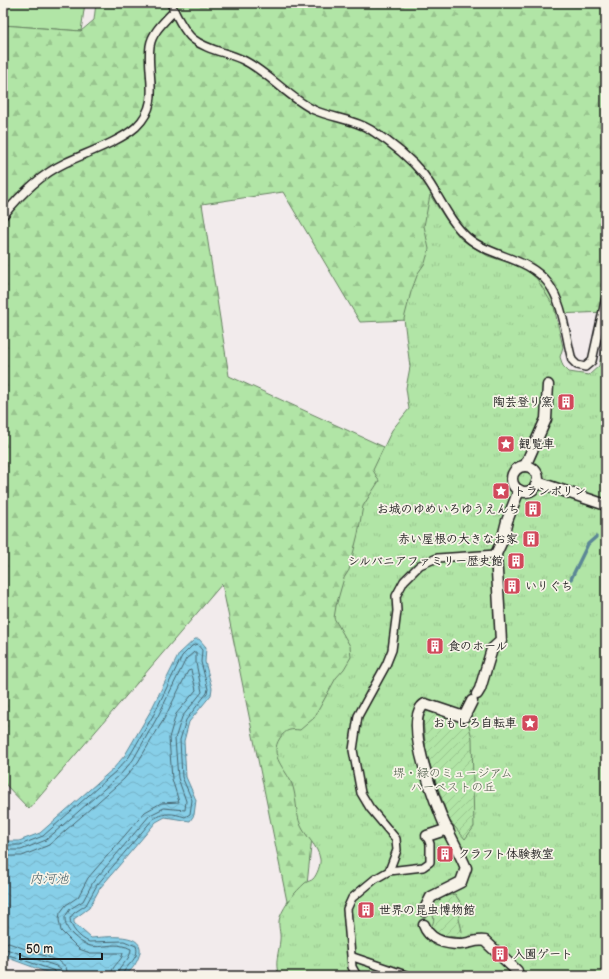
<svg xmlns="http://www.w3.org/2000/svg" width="609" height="979" viewBox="0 0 609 979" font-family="'Balsamiq Sans','Klee One',sans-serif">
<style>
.grass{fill:#b1e5a6;stroke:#668061}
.forest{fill:url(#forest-firs);stroke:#668061}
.park{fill:url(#park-tufts);stroke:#668061}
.garden{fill:url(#garden-furrows);stroke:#668061}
.water{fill:url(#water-waves);stroke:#5c8796}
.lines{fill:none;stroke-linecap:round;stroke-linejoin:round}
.shore{stroke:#47646e;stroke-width:1}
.stream{stroke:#5c8796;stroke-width:3.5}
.service-casing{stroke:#1c1c1c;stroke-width:10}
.pedestrian-casing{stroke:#1c1c1c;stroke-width:13}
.service{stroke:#f7f3e8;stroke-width:7}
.pedestrian{stroke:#f7f3e8;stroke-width:10}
.labels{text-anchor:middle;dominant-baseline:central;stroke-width:3.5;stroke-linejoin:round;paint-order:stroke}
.poi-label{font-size:12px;font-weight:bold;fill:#1c1c1c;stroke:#f7f3e8;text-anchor:start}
.park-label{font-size:12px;fill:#495845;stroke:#f7f3e8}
.water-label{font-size:13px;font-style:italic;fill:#415b63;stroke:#f7f3e8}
</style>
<defs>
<pattern id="forest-firs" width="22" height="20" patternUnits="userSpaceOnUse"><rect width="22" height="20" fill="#b1e5a6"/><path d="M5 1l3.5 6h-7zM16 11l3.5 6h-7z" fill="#98c48e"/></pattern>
<pattern id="park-tufts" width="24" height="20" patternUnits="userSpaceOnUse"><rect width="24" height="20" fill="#b1e5a6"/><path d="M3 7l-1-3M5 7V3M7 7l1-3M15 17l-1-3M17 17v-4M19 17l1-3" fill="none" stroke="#98c48e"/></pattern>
<pattern id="garden-furrows" width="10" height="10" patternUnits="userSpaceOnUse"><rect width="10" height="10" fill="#b1e5a6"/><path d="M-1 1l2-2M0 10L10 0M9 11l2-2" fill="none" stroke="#98c48e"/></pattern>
<pattern id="water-waves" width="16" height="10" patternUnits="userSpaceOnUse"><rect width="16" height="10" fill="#87cfe8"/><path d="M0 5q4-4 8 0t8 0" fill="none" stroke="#74b1c6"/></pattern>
</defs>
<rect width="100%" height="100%" fill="#f2ebec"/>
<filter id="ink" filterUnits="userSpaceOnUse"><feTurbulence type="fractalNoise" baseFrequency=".025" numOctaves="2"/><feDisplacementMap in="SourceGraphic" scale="8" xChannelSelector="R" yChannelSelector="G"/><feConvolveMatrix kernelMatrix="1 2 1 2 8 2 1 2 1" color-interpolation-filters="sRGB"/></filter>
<g filter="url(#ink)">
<path class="grass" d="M3,3H85L81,31L3,25Z"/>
<path class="forest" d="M96,3H606V312L360,322L283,192L202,204L229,376L408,458L319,771L299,960L222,584L29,809L3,782V25L81,31L94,20Z"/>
<path class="park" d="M430,195L447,221L460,238L468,244L488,256L524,268L537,279L554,307L563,347L560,357L563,366L569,372L589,375L599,366L606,331V976H279C274,963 279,953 280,940C281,932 277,925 280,917C285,904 295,892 305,883C308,881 311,881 313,879C317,875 321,864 320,859C318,846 306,837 301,826C295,812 297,797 292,784C286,769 268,756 280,738C286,729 291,729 300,730L314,718L336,678L344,669L351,657L350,646L334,618L336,606L344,578L349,570L358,534L363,506L379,481L373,470L392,430L409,409L406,388L410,367L404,319L411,292L418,273L425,263L429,249L424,226Z"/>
<g class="garden">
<path d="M427,709L463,721L469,726L472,738L474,827L465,839L449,820L426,753L423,719Z"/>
<path d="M455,894L462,905L459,919L462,931L461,938L434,934L430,928C436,921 434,915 429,909C436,898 443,897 455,894Z"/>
</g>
<path class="water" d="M195,639H199L206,647L205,662L212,688L211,695L189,722L184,741L186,777L196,800L194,815L190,821L165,817L156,822L100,888L89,908L74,919V923L91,938C105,937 148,931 139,956C136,965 131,971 124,976H57L3,956V841H19L40,833L113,769L125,755L150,712L179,654Z"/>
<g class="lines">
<g class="shore">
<path d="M3,845H20L43,836L116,771L129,757L154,714L182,656L192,646L197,644L202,650L201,662L208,689L207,693L186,720L180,740L182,777L192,800L190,814L185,817C172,813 166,812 153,819L97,885L86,905L74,913L70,918C70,928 80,938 89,942L124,941L136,946C141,959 123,967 122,976"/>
<path d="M3,850H21L46,840L120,775L133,760L158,716L186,659L194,652H196V663L202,692L182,717L175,739L178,778L186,801L185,810L164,808L150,815L93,882L83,901L70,909L65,917C65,925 67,929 72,934C96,959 107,937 131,949C131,961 118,965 117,976"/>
<path d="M3,856H22L49,845L124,779L138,762L164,719L188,671L191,670L196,690L176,714L169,738L172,779L179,802L161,803L145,812L88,878L78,897L66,905L60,913L59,920L61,931L79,949L90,953H123C122,962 111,965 111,976"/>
<path d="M3,941L59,961L66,967L68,976"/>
<path d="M3,948L56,966L61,970L62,976"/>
<path d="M3,953L55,971L57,976"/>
</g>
<path class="stream" d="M571,579L588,544L596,537"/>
<g class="service-casing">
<g id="service">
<path d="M171,3C174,12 185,33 193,39C208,51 228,52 245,61C270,74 289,98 314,110C332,118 354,119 371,130C390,142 410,158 424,175C439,195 448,220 467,237C491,258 527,256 548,283C564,304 565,335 572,360L577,365L585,367L592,361L606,297"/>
<path d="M3,216C20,195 40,175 65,163C86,153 119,142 136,127C162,102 146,76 150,46C152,32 165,21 174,11"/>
<path d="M389,871L397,850L396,839L370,808L361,793L353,750L358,716L386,665L392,650L397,611L396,596L404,581L420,565L437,558L496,554"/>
<path d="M353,957L409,976"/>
<path d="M357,976L352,967L347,909L352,898L375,879L389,871L423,867L430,862V844L427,836"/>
</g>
</g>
<g class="pedestrian-casing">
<g id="pedestrian">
<path d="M525,466L546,419L548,385"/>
<circle cx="525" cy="479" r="13"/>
<path d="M537,482L606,505"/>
<path d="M477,694L480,689L492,649L501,641L496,554L502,541L507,521L519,490"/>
<path d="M427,836L448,829"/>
<path d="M424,911L431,897L461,882L466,868C459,851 449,835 442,818C434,798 402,717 425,704L464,717L472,701"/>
<path d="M424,925C429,940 446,944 460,944C469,944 476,939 485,941L517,971"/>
</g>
</g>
<use href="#service" class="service"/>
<use href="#pedestrian" class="pedestrian"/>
</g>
</g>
<defs>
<g id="building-square" transform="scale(0.9)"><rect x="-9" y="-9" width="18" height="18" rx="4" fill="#d1495b" stroke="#f7f3e8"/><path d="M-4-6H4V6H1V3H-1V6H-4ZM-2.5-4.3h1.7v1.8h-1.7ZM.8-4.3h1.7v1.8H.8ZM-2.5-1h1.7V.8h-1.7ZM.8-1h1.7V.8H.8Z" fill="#fff"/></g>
<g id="sight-square" transform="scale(0.9)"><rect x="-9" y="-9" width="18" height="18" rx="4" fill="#d1495b" stroke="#f7f3e8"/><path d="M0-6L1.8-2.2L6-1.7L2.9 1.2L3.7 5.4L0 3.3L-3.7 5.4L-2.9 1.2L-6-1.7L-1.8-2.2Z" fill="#fff"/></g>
</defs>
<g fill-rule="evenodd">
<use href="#building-square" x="566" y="402"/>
<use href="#sight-square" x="506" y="444"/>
<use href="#sight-square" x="501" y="491"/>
<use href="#building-square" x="533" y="509"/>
<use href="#building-square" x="531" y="539"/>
<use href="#building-square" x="516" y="561"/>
<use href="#building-square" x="512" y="586"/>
<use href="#building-square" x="435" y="646"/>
<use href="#sight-square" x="530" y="723"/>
<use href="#building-square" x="445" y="854"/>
<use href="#building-square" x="366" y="910"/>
<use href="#building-square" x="500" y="954"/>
</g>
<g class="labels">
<g class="poi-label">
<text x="553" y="402" text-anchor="end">陶芸登り窯</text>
<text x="519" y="444">観覧車</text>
<text x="514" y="491">トランポリン</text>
<text x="520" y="509" text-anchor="end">お城のゆめいろゆうえんち</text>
<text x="518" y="539" text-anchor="end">赤い屋根の大きなお家</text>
<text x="503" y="561" text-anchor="end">シルバニアファミリー歴史館</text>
<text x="525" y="586">いりぐち</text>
<text x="448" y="646">食のホール</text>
<text x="517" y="723" text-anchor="end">おもしろ自転車</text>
<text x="458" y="854">クラフト体験教室</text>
<text x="379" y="910">世界の昆虫博物館</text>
<text x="513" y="954">入園ゲート</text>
</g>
<g class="park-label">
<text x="453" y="773">堺・緑のミュージアム<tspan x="453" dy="14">ハーベストの丘</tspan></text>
</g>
<g class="water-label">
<text x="49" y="879">内河池</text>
</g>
</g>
<rect width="609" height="979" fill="none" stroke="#f7f3e8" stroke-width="16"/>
<rect x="8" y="8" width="593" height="963" fill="none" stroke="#1c1c1c" stroke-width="1.5" filter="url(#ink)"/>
<path d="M20 953v6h82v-6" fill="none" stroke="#1c1c1c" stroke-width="2"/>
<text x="26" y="953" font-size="12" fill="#1c1c1c" stroke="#f7f3e8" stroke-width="3" paint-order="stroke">50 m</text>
</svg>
